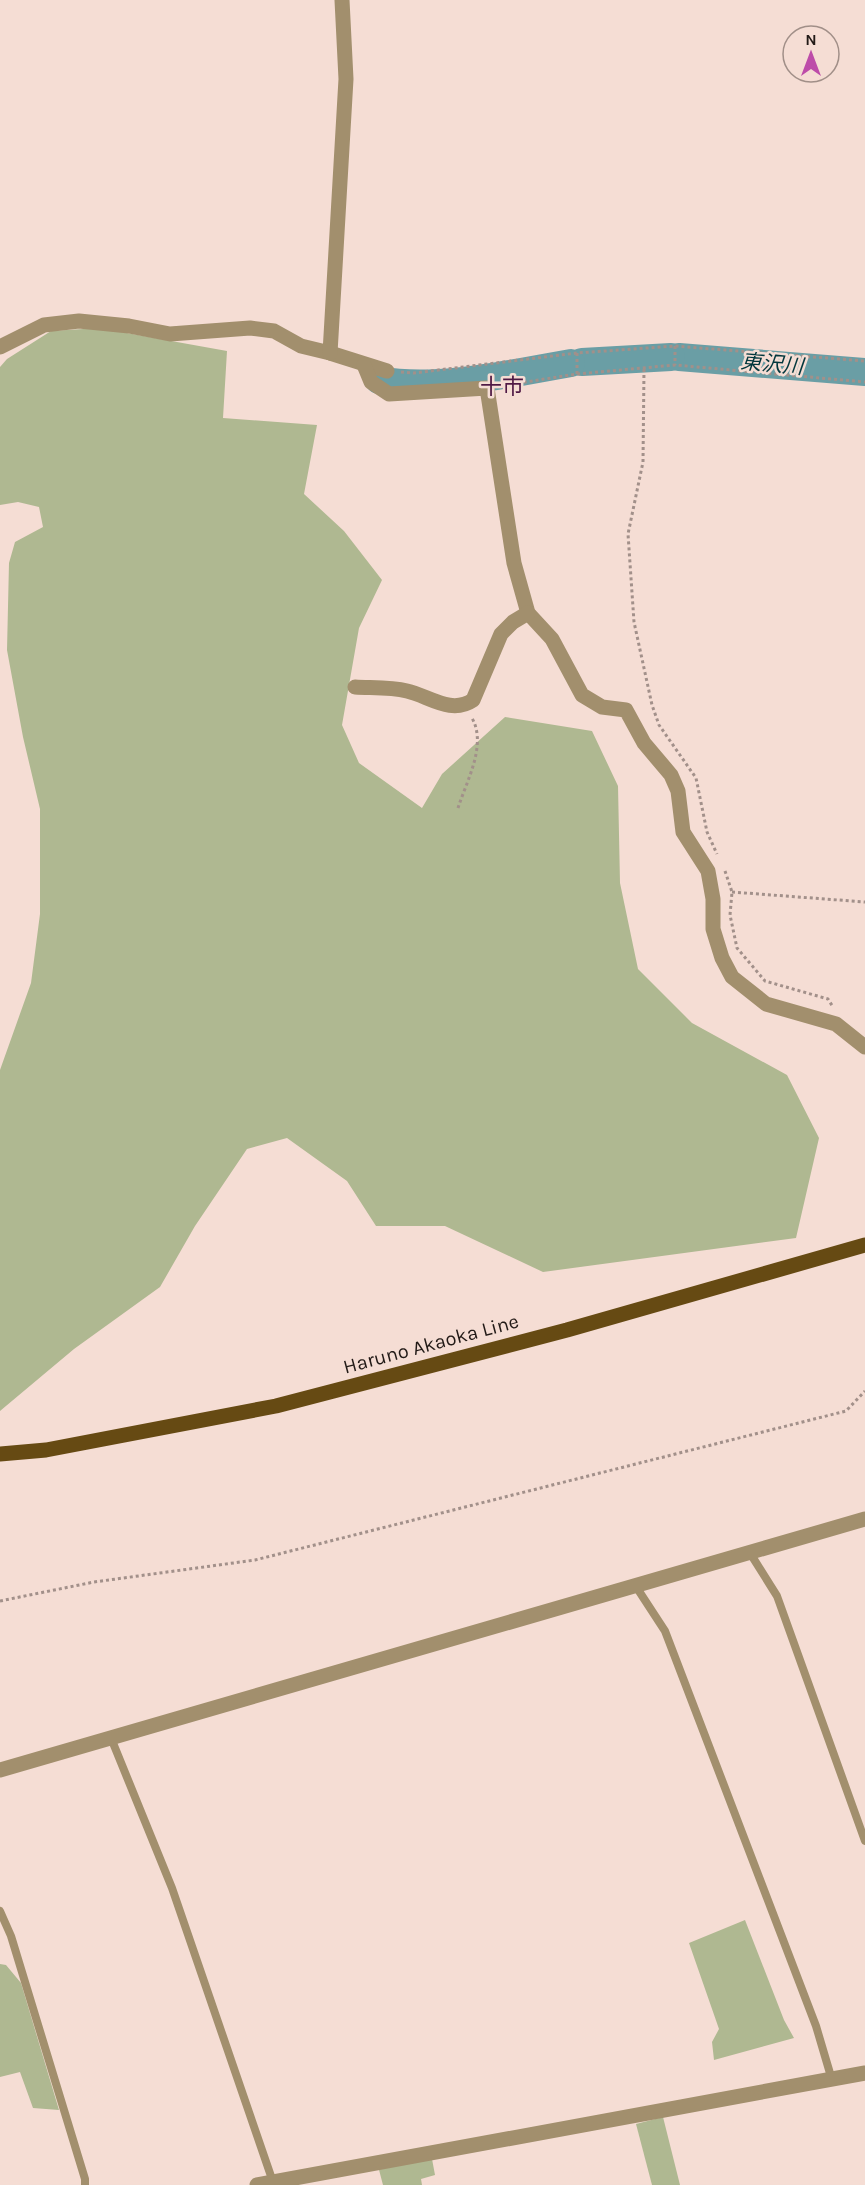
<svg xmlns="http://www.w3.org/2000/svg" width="865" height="2185" viewBox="0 0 865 2185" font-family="Karla,'Noto Sans JP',sans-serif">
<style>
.green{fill:#afb891}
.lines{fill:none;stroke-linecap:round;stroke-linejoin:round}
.river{stroke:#6a9ea5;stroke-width:28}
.path{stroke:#a2908a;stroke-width:3;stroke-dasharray:3 3;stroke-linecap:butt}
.service{stroke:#a28f6d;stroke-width:8}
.minor{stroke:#a28f6d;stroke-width:15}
.tertiary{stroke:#a28f6d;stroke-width:15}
.primary{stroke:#664a13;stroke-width:15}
.labels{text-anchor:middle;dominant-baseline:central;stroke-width:5;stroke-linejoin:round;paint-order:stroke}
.street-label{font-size:20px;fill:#221a17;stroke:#f5ddd4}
.water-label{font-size:21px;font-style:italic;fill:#03373d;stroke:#f5ddd4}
.quarter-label{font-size:22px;fill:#4f1945;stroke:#f5ddd4}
</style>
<rect width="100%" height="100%" fill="#f5ddd4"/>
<g class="green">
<path d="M99,328L227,351L223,418L317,425L304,494L344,531L382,580L359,628L342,725L359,763L422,808L442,774L505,717L592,731L618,786L620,883L638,969L692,1023L787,1075L819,1138L796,1238L543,1272L445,1226H376L347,1181L287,1138L247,1149L195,1226L160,1287L74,1349L0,1411V1070L31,983L40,914V809L23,737L7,650L9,563L15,542L43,527L39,507L18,502L0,505V367L7,359L51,331Z"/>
<path d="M745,1920L784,2020L794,2038L714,2060L712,2042L719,2029L689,1943Z"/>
<path d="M0,1964L6,1965L21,1983L59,2110L33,2108L20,2072L0,2077Z"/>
<path d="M663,2117L680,2185H652L636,2124Z"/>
<path d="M432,2159L435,2175L421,2179L422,2185H383L378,2166Z"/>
</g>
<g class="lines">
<g class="river">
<path d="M679,357L865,372"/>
<path d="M582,362L671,357"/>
<path d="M379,380C438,391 512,373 571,363"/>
</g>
<g class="path">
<path d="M675,346V365"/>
<path d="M577,353V374"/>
<path d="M644,369L643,462L628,534L634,622L652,705L659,725L696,778L707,832L717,854"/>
<path d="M401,372L414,373L577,353L675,346L865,361"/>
<path d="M500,386L577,374L675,365L865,382"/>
<path d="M458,808C467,780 487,745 472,718"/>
<path d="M725,871L732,892L730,915L737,948L765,981L828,999L833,1007"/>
<path d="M732,892L865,902"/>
<path d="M0,1601L94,1582L255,1560L846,1411L865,1391"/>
</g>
<g class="service">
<path d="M750,1553L777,1596L865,1841"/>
<path d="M635,1585L665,1631L816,2026L832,2080"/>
<path d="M111,1738L172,1888L273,2182"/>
<path d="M0,1911L11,1936L85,2179V2185"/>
</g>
<g class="minor">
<path d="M0,347L44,325L79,321L129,326L170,334L250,328L274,331L301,346L330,353L387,371"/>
<path d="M330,353L346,79L342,0"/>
<path d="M364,365L371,382L389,394L487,388L514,563L528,613L552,639L582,695L602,707L626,710L644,743L671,775L678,791L683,832L708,871L713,899V929L722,958L732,977L766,1004L836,1024L865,1047"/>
<path d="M355,687C372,688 391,687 407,691C429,696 451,715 473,700L501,634L513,622L528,613"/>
<path d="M257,2185L865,2073"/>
</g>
<path class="tertiary" d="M0,1770L865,1519"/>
<path class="primary" d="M0,1454L46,1450L276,1406L567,1330L865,1245"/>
</g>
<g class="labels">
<g class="street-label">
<text transform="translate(431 1344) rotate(-15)">Haruno Akaoka Line</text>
</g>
<g class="water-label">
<text transform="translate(772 364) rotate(5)">東沢川</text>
</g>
<g class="quarter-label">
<text x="502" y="387">十市</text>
</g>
</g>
<g transform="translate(811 54)"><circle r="28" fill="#f5ddd4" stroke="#a18f88" stroke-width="1.5"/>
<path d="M0-4.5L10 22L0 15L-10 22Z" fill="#bd4ca9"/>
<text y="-9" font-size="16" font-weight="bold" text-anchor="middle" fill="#221a17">N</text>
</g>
</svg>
